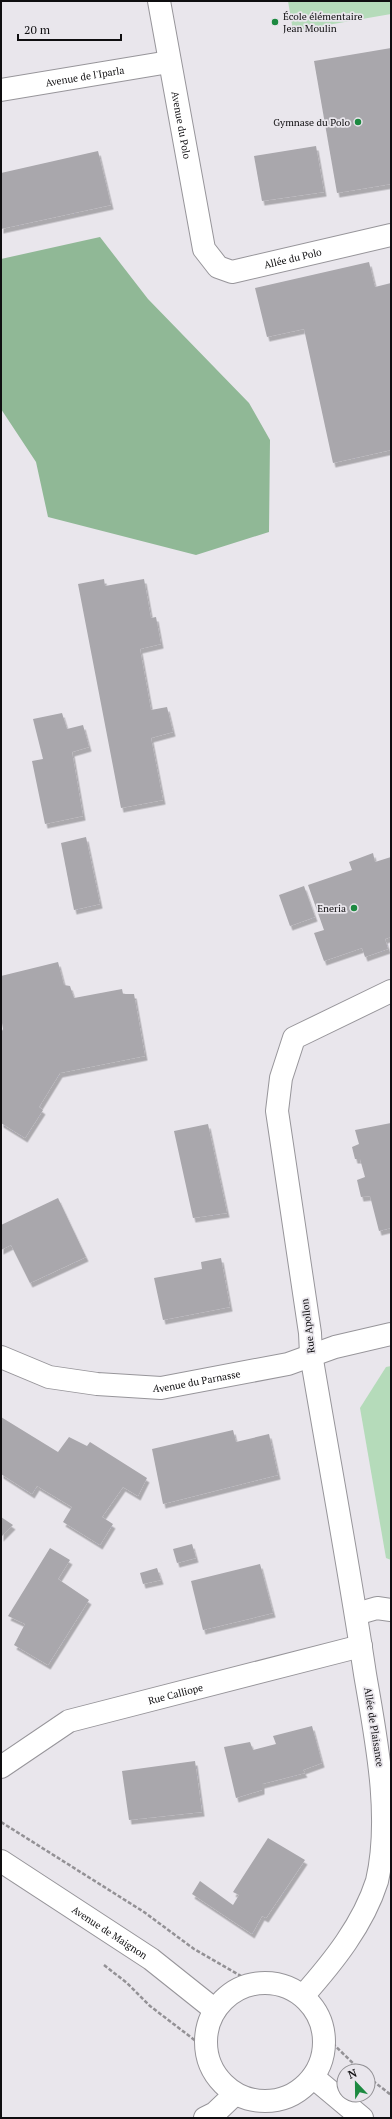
<svg xmlns="http://www.w3.org/2000/svg" width="392" height="2119" viewBox="0 0 392 2119" font-family="'PT Serif',serif">
<style>
.green{fill:#b5dbba}
.forest{fill:#90b896}
.building{fill:#a9a7ac;filter:url(#shadow)}
.lines{fill:none;stroke-linecap:round;stroke-linejoin:round}
.minor-casing{stroke:#97959a;stroke-width:24}
.path{stroke:#939195;stroke-width:2.5;stroke-dasharray:4 2;stroke-linecap:butt}
.minor{stroke:#fff;stroke-width:22}
.poi-dot{fill:#1c8940;stroke:#e9e6ec;stroke-width:1.5}
.labels{text-anchor:middle;dominant-baseline:central;stroke-width:3.5;stroke-linejoin:round;paint-order:stroke}
.poi-label{font-size:10px;fill:#0f0e10;stroke:#e9e6ec;text-anchor:end}
.street-label{font-size:10px;fill:#0f0e10;stroke:#e9e6ec}
</style>
<defs>
<filter id="shadow"><feDropShadow dx="2.5" dy="4.5" stdDeviation="0" flood-color="#0004"/></filter>
</defs>
<rect width="100%" height="100%" fill="#e9e6ec"/>
<g class="green">
<path d="M288,1H391V14L293,31Z"/>
<path d="M391,1366V1560L386,1558L360,1408L386,1367Z"/>
</g>
<path class="forest" d="M100,237L148,299L249,403L270,440L269,532L196,555L48,517L36,462L1,409V259Z"/>
<g class="building">
<path d="M391,48V184L337,193L314,61Z"/>
<path d="M316,146L324,192L262,201L254,156Z"/>
<path d="M98,151L111,205L1,229V173Z"/>
<path d="M369,262L375,287L391,283V450L333,463L304,329L267,337L255,288Z"/>
<path d="M104,579L105,586L144,579L151,618L156,617L161,644L140,649L151,710L167,707L173,732L151,738L163,800L121,808L78,584Z"/>
<path d="M62,713L67,729L83,725L89,747L72,752L83,816L45,824L32,761L43,759L33,719Z"/>
<path d="M86,837L100,904L74,910L61,843Z"/>
<path d="M373,853L375,862L391,857V937L385,939L388,949L365,957L362,948L324,961L314,933L324,930L308,885L352,870L349,862Z"/>
<path d="M304,886L315,917L290,926L279,895Z"/>
<path d="M58,962L64,985L70,986L74,998L122,989L123,994H134L145,1056L60,1073L39,1107L43,1110L25,1138L1,1123V1033L3,1029L1,1017V976Z"/>
<path d="M391,1123V1228L379,1231L370,1196L361,1197L357,1180L365,1177L360,1159H355L352,1147L359,1144L355,1130Z"/>
<path d="M208,1124L227,1213L193,1218L174,1131Z"/>
<path d="M58,1198L86,1257L30,1283L11,1245L1,1250V1225Z"/>
<path d="M221,1258L230,1307L163,1320L154,1278L202,1269L201,1262Z"/>
<path d="M1,1417L58,1452L69,1437L87,1446L90,1442L147,1478L138,1496L123,1487L102,1517L113,1524L100,1545L63,1522L72,1507L37,1486L32,1494L1,1474Z"/>
<path d="M233,1430L236,1442L269,1434L278,1475L163,1504L152,1449Z"/>
<path d="M1,1517L13,1525L1,1537Z"/>
<path d="M192,1544L196,1558L177,1563L173,1549Z"/>
<path d="M50,1548L70,1560L58,1579L89,1600L48,1665L14,1645L25,1624L8,1616Z"/>
<path d="M260,1564L273,1613L203,1630L191,1581Z"/>
<path d="M157,1568L161,1580L143,1584L140,1573Z"/>
<path d="M312,1726L322,1763L303,1770L305,1773L262,1784V1790L236,1798L224,1747L250,1742L253,1750L276,1744L273,1736Z"/>
<path d="M195,1761L202,1812L129,1820L122,1771Z"/>
<path d="M268,1838L305,1860L266,1918L262,1916L252,1934L192,1894L200,1881L233,1905L239,1895L233,1892Z"/>
</g>
<g class="lines">
<g class="minor-casing">
<g id="minor">
<path id="s1" d="M159,1L204,249L218,267L232,272L391,235"/>
<path id="s2" d="M1,90L169,62"/>
<path id="s3" d="M1,1357L49,1377L97,1384L161,1388L288,1364L335,1347L391,1334"/>
<path d="M356,1614L377,1608L391,1610"/>
<path id="s4" d="M1,1767L69,1721L361,1646"/>
<path id="s5" d="M1,1861L151,1959L215,2010"/>
<circle cx="265" cy="2042" r="59"/>
<path d="M303,1996C333,1962 363,1925 377,1881C392,1816 376,1739 365,1674C349,1567 329,1461 311,1354L310,1333L277,1111L281,1078L294,1038L391,991"/>
<path d="M313,2077L362,2118"/>
<path d="M205,2118L215,2113L235,2094"/>
</g>
</g>
<g class="path">
<path d="M1,1822L144,1912L194,1949L255,1984"/>
<path d="M104,1965L127,1983L150,2006L205,2048"/>
<path d="M324,2035L361,2071"/>
<path d="M368,2077L391,2095"/>
</g>
<use href="#minor" class="minor"/>
</g>
<g class="poi-dot">
<circle cx="275" cy="22" r="4"/>
<circle cx="358" cy="122" r="4"/>
<circle cx="354" cy="908" r="4"/>
</g>
<g class="labels">
<g class="poi-label">
<text x="283" y="16" text-anchor="start">École élémentaire<tspan x="283" dy="12">Jean Moulin</tspan></text>
<text x="350" y="122">Gymnase du Polo</text>
<text x="346" y="908">Eneria</text>
</g>
<g class="street-label">
<text stroke="none"><textPath href="#s2" startOffset="85">Avenue de l'Iparla</textPath></text>
<text stroke="none"><textPath href="#s1" startOffset="126">Avenue du Polo</textPath></text>
<text stroke="none"><textPath href="#s1" startOffset="352">Allée du Polo</textPath></text>
<text transform="translate(308 1326) rotate(-97)">Rue Apollon</text>
<text stroke="none"><textPath href="#s3" startOffset="201">Avenue du Parnasse</textPath></text>
<text stroke="none"><textPath href="#s4" startOffset="192">Rue Calliope</textPath></text>
<text transform="translate(374 1727) rotate(81)">Allée de Plaisance</text>
<text stroke="none"><textPath href="#s5" startOffset="130">Avenue de Maignon</textPath></text>
</g>
</g>
<rect width="392" height="2119" fill="none" stroke="#0f0e10" stroke-width="4"/>
<g transform="translate(356 2083) rotate(338)"><circle r="19" fill="#e9e6ec" stroke="#929094"/>
<path d="M0-3L7 15L0 10L-7 15Z" fill="#1c8940"/>
<text y="-6" font-size="11" font-weight="bold" text-anchor="middle" fill="#0f0e10">N</text>
</g>
<path d="M18 34v6h103v-6" fill="none" stroke="#0f0e10" stroke-width="2"/>
<text x="24" y="34" font-size="12" fill="#0f0e10" stroke="#e9e6ec" stroke-width="3" paint-order="stroke">20 m</text>
</svg>
